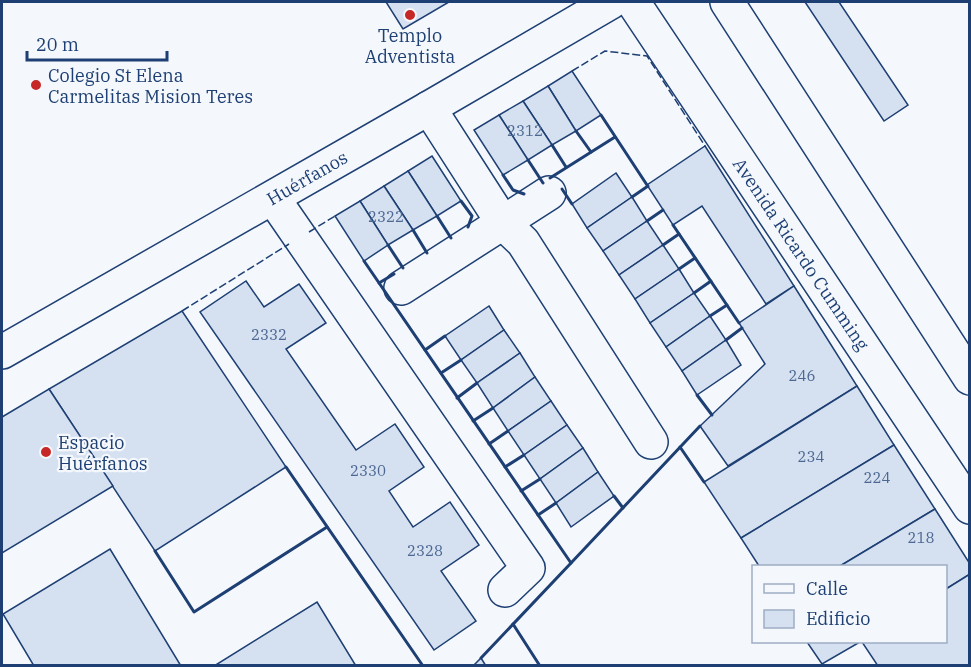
<svg xmlns="http://www.w3.org/2000/svg" width="971" height="667" viewBox="0 0 971 667" font-family="'IBM Plex Serif',serif">
<style>
.building{fill:#d5e0f0;stroke:#1d3f73;stroke-width:1.5}
.lines{fill:none;stroke-linecap:round;stroke-linejoin:round}
.minor-casing{stroke:#1d3f73;stroke-width:36}
.major-casing{stroke:#1d3f73;stroke-width:36}
.minor{stroke:#f4f7fb;stroke-width:33}
.major{stroke:#f4f7fb;stroke-width:33}
.fence{stroke:#1d3f73;stroke-width:1.5;stroke-dasharray:8 3;stroke-linecap:butt}
.wall{stroke:#1d3f73;stroke-width:3}
.poi-dot{fill:#c62828;stroke:#f4f7fb;stroke-width:2}
.labels{text-anchor:middle;dominant-baseline:central;stroke-width:4.5;stroke-linejoin:round;paint-order:stroke}
.number-label{font-size:15px;fill:#4b6792}
.poi-label{font-size:18px;fill:#1d3f73;stroke:#f4f7fb;text-anchor:start}
.street-label{font-size:18px;fill:#1d3f73;stroke:#f4f7fb}
</style>
<rect width="100%" height="100%" fill="#f4f7fb"/>
<g class="building">
<path d="M386,2H449L403,29Z"/>
<path d="M805,2H839L908,105L884,121Z"/>
<path d="M572,71L601,115L576,131L548,86Z"/>
<path d="M548,86L576,131L552,145L523,101Z"/>
<path d="M523,101L552,145L528,160L499,115Z"/>
<path d="M499,115L528,160L503,175L474,130Z"/>
<path d="M705,146L794,286L766,304L702,206L673,225L647,185Z"/>
<path d="M432,156L461,201L437,216L408,171Z"/>
<path d="M408,171L437,216L413,230L384,186Z"/>
<path d="M616,173L632,197L587,228L572,204Z"/>
<path d="M384,186L413,230L388,245L360,201Z"/>
<path d="M632,197L647,221L603,251L587,228Z"/>
<path d="M360,201L388,245L364,261L335,216Z"/>
<path d="M647,221L663,245L619,275L603,251Z"/>
<path d="M663,245L679,269L635,299L619,275Z"/>
<path d="M679,269L694,293L650,323L635,299Z"/>
<path d="M246,281L264,307L299,284L326,323L286,349L356,450L395,424L424,467L389,491L413,527L450,502L479,545L441,571L476,621L434,650L200,312Z"/>
<path d="M794,286L857,386L728,466L700,426L765,364L739,323Z"/>
<path d="M694,293L710,316L666,347L650,323Z"/>
<path d="M489,306L504,330L461,360L445,336Z"/>
<path d="M182,311L286,467L155,551L49,389Z"/>
<path d="M710,316L726,340L682,371L666,347Z"/>
<path d="M504,330L520,353L477,383L461,360Z"/>
<path d="M726,340L741,365L697,395L682,371Z"/>
<path d="M520,353L535,377L493,408L477,383Z"/>
<path d="M535,377L551,401L508,431L493,408Z"/>
<path d="M857,386L894,445L741,538L704,482Z"/>
<path d="M49,389L113,486L2,553V417Z"/>
<path d="M551,401L567,425L524,455L508,431Z"/>
<path d="M567,425L583,448L540,479L524,455Z"/>
<path d="M894,445L935,509L840,566H759L741,538Z"/>
<path d="M583,448L598,472L556,503L540,479Z"/>
<path d="M598,472L614,496L571,527L556,503Z"/>
<path d="M935,509L970,564V574L946,589V566H840Z"/>
<path d="M110,549L181,666H34L3,614Z"/>
<path d="M970,574V666H878L862,642H946V589Z"/>
<path d="M317,602L356,666H214Z"/>
<path d="M807,642H860L822,664Z"/>
<path d="M481,658L486,666H473Z"/>
</g>
<g class="lines">
<g class="minor-casing">
<g id="minor">
<path d="M429,108L503,223L523,242L651,442"/>
<path d="M273,198L528,568L505,590"/>
<path d="M401,288L549,193"/>
<path d="M2,352L429,108L611,2"/>
</g>
</g>
<g class="major-casing">
<g id="major">
<path d="M633,2L970,507"/>
<path d="M727,2L970,378"/>
</g>
</g>
<use href="#minor" class="minor"/>
<use href="#major" class="major"/>
<g class="fence">
<path d="M572,71L605,51L647,56L705,146"/>
<path d="M309,232L335,216"/>
<path d="M182,311L289,244"/>
</g>
<g class="wall">
<path d="M601,115L647,185"/>
<path d="M576,131L591,152"/>
<path d="M552,145L566,167"/>
<path d="M528,160L543,183"/>
<path d="M503,175L513,190L524,194"/>
<path d="M550,178L615,137"/>
<path d="M562,189L572,204"/>
<path d="M632,197L648,186"/>
<path d="M461,201L472,216L468,227"/>
<path d="M437,216L451,238"/>
<path d="M647,221L663,210"/>
<path d="M673,225L739,323"/>
<path d="M413,230L427,253"/>
<path d="M388,245L403,268"/>
<path d="M663,245L679,234"/>
<path d="M364,261L571,563L481,658"/>
<path d="M679,269L695,258"/>
<path d="M379,283L394,274"/>
<path d="M694,293L711,281"/>
<path d="M710,316L727,305"/>
<path d="M726,340L742,328"/>
<path d="M425,350L445,336"/>
<path d="M441,373L461,360"/>
<path d="M697,395L712,415"/>
<path d="M457,398L477,383"/>
<path d="M473,421L493,408"/>
<path d="M489,444L508,431"/>
<path d="M680,447L704,482"/>
<path d="M286,467L423,666"/>
<path d="M505,467L524,455"/>
<path d="M521,491L540,479"/>
<path d="M614,496L623,508"/>
<path d="M538,515L556,503"/>
<path d="M155,551L194,612L327,527"/>
<path d="M571,563L700,426"/>
<path d="M513,624L540,666"/>
</g>
</g>
<g class="poi-dot">
<circle cx="410" cy="15" r="6"/>
<circle cx="36" cy="85" r="6"/>
<circle cx="46" cy="452" r="6"/>
</g>
<g class="labels">
<g class="number-label">
<text x="525" y="130">2312</text>
<text x="386" y="216">2322</text>
<text x="269" y="334">2332</text>
<text x="802" y="375">246</text>
<text x="811" y="456">234</text>
<text x="368" y="470">2330</text>
<text x="877" y="477">224</text>
<text x="921" y="537">218</text>
<text x="425" y="550">2328</text>
</g>
<g class="poi-label">
<text x="410" y="35" text-anchor="middle">Templo<tspan x="410" dy="21">Adventista</tspan></text>
<text x="48" y="75">Colegio St Elena<tspan x="48" dy="21">Carmelitas Mision Teres</tspan></text>
<text x="58" y="442">Espacio<tspan x="58" dy="21">Huérfanos</tspan></text>
</g>
<g class="street-label">
<text transform="translate(307 178) rotate(-30)">Huérfanos</text>
<text transform="translate(801 254) rotate(56)">Avenida Ricardo Cumming</text>
</g>
</g>
<rect width="971" height="667" fill="none" stroke="#1d3f73" stroke-width="6"/>
<rect x="752" y="565" width="195" height="78" fill="#f4f7fb" stroke="#9eadc5" stroke-width="1.5"/>
<rect x="764" y="584" width="30" height="9" fill="#f4f7fb" stroke="#9eadc5" stroke-width="1.5"/>
<text x="806" y="595" font-size="18" fill="#1d3f73">Calle</text>
<rect x="764" y="610" width="30" height="18" fill="#d5e0f0" stroke="#9eadc5" stroke-width="1.5"/>
<text x="806" y="625" font-size="18" fill="#1d3f73">Edificio</text>
<path d="M27 51v9h140v-9" fill="none" stroke="#1d3f73" stroke-width="3"/>
<text x="36" y="51" font-size="18" fill="#1d3f73" stroke="#f4f7fb" stroke-width="4.5" paint-order="stroke">20 m</text>
</svg>
